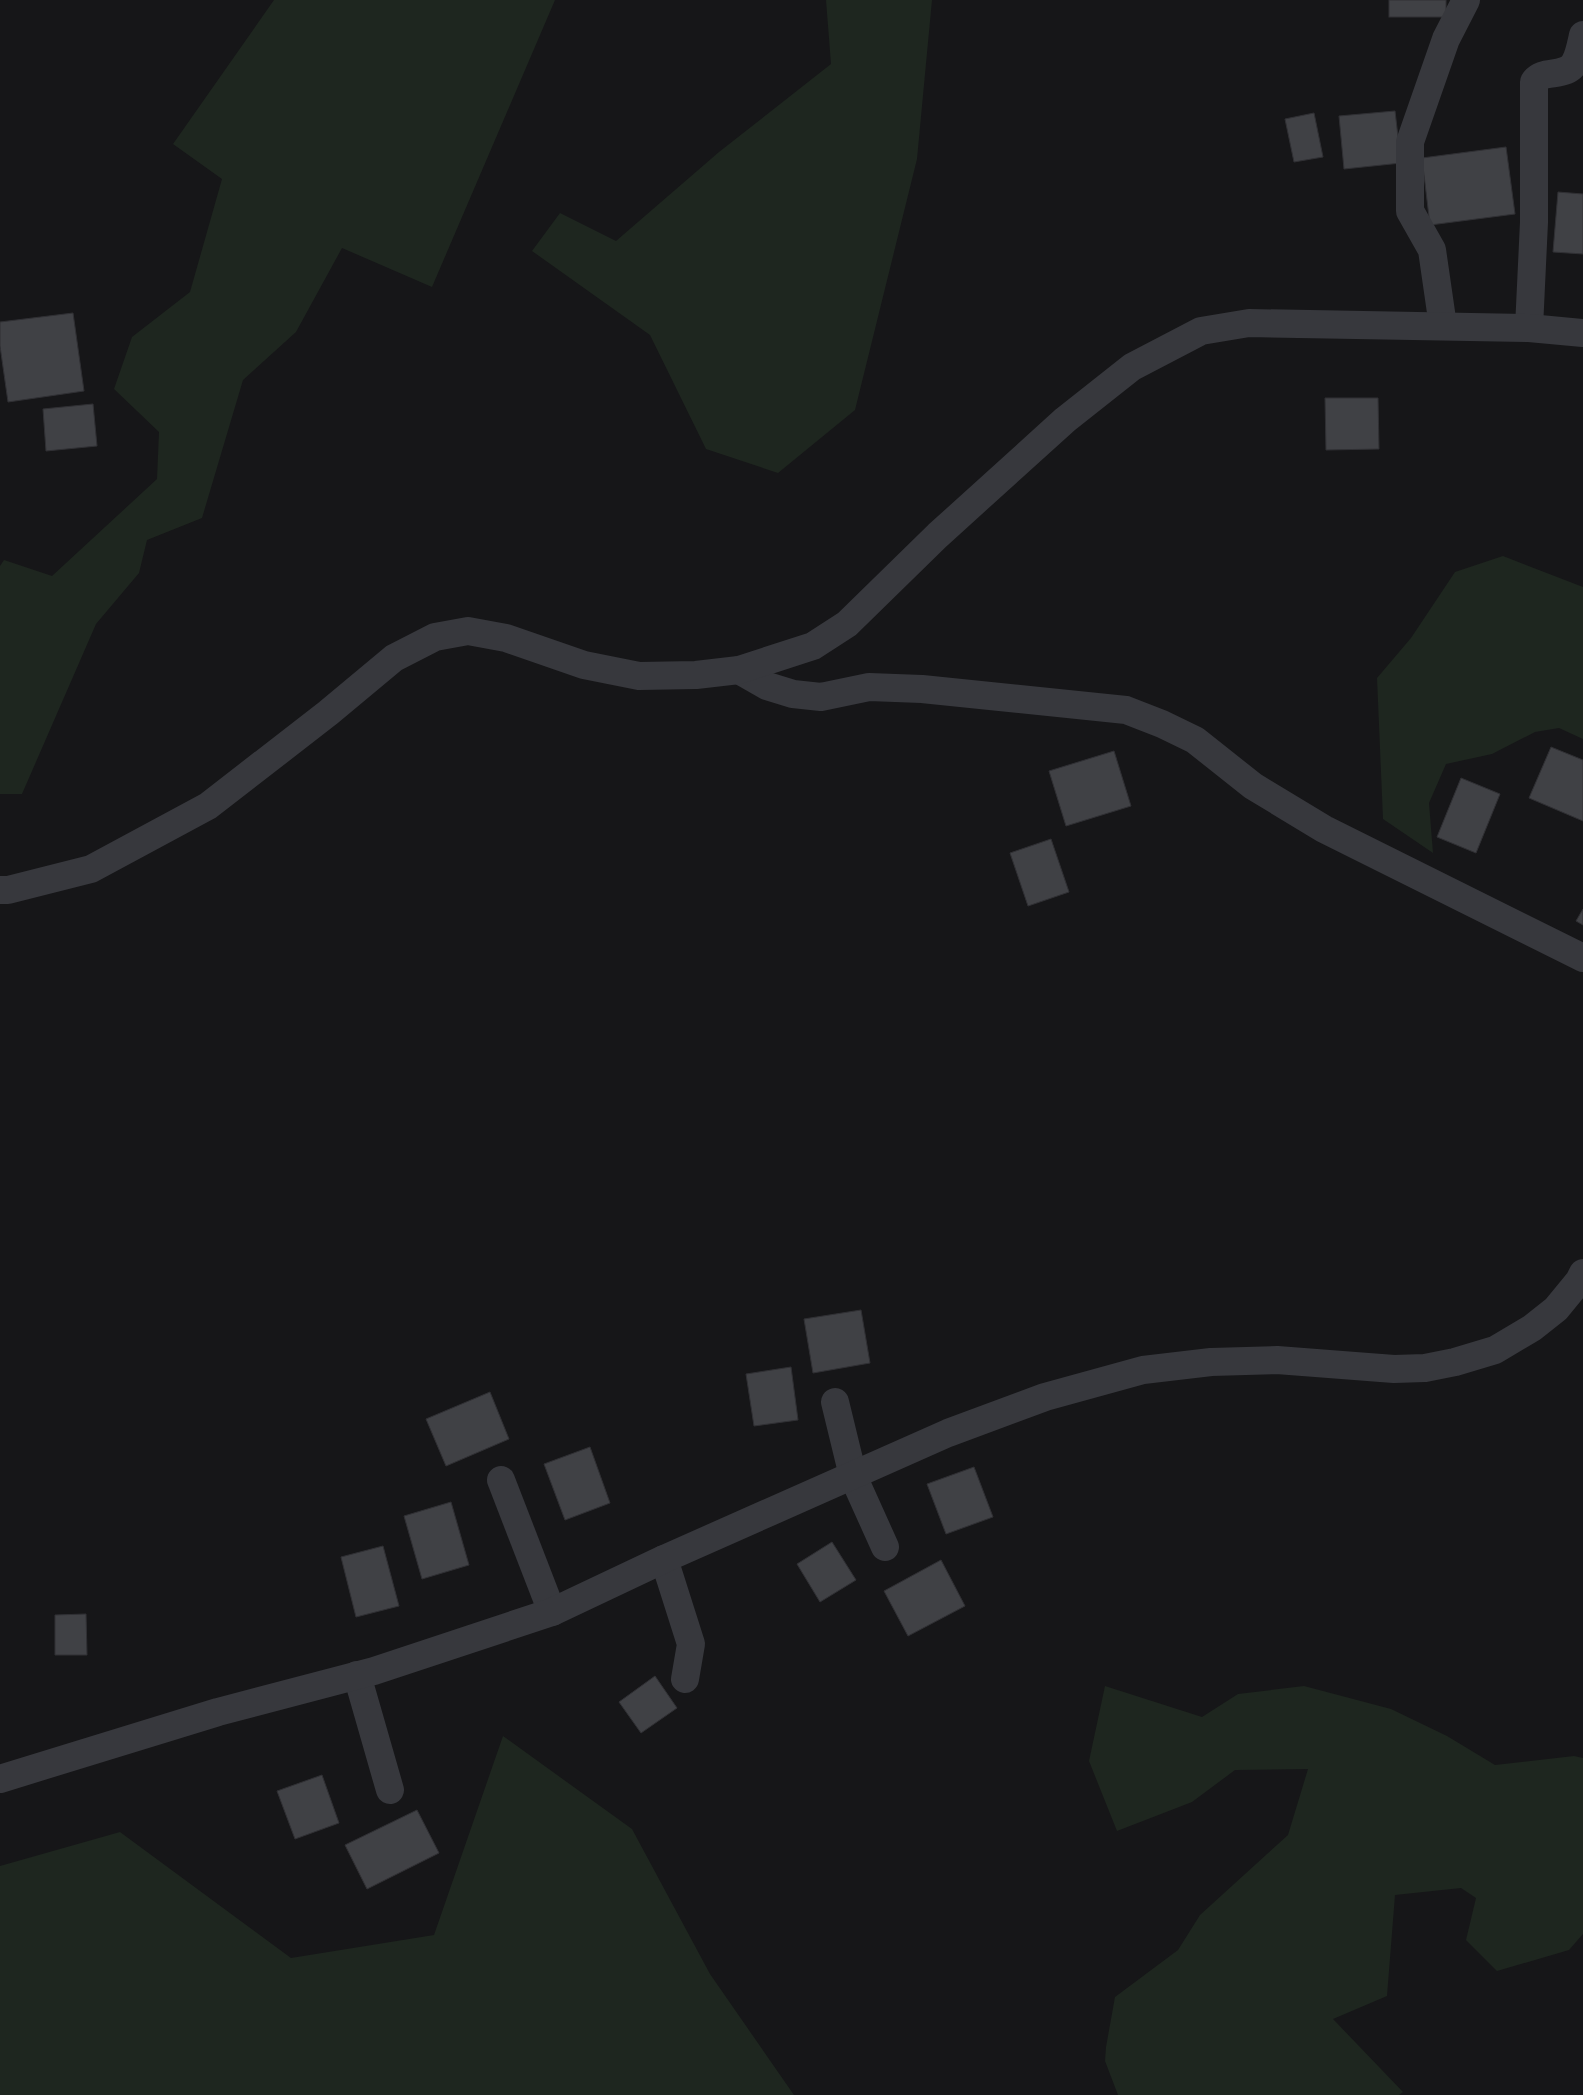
<svg xmlns="http://www.w3.org/2000/svg" width="1583" height="2095" viewBox="0 0 1583 2095" font-family="'Nunito Sans',sans-serif">
<style>
.green{fill:#1e261f}
.building{fill:#404145;stroke:#303034}
.lines{fill:none;stroke-linecap:round;stroke-linejoin:round}
.minor{stroke:#37383d;stroke-width:28}
</style>
<rect width="100%" height="100%" fill="#161618"/>
<g class="green">
<path d="M274,0H555L432,287L342,248L296,332L243,380L202,518L147,540L139,573L96,624L22,794H0V566L4,560L52,576L157,479L159,432L114,389L132,337L190,292L222,179L173,144Z"/>
<path d="M826,0H932L917,159L855,410L778,473L706,449L650,335L532,251L560,213L616,241L719,152L831,64Z"/>
<path d="M1503,556L1583,587V739L1559,728L1535,732L1492,754L1446,764L1429,803L1433,853L1383,819L1377,678L1411,638L1455,572Z"/>
<path d="M1105,1686L1202,1717L1238,1694L1304,1686L1391,1709L1447,1736L1495,1765L1574,1756L1583,1758V1934L1569,1950L1497,1971L1466,1940L1476,1898L1461,1888L1395,1895L1387,1996L1333,2019L1403,2092L1399,2095H1118L1105,2061L1106,2047L1115,1997L1178,1950L1200,1915L1288,1835L1308,1769L1235,1770L1192,1802L1117,1831L1089,1761Z"/>
<path d="M503,1736L632,1829L710,1974L794,2095H0V1866L120,1832L291,1958L434,1935Z"/>
</g>
<g class="building">
<rect x="1389" y="0" width="57" height="17"/>
<path d="M1395,111L1401,163L1344,169L1339,116Z"/>
<path d="M1314,113L1323,157L1294,162L1285,119Z"/>
<path d="M1506,147L1515,214L1430,225L1422,158Z"/>
<path d="M1558,192L1583,194V254L1553,252Z"/>
<path d="M73,313L84,391L8,402L0,346V322Z"/>
<path d="M1325,398H1378L1379,449L1326,450Z"/>
<path d="M93,404L97,446L46,451L43,409Z"/>
<path d="M1551,747L1583,760V821L1529,798Z"/>
<path d="M1114,751L1131,806L1066,826L1049,771Z"/>
<path d="M1461,778L1500,794L1476,853L1437,837Z"/>
<path d="M1051,839L1069,892L1028,906L1010,853Z"/>
<path d="M1583,909V925L1576,921Z"/>
<path d="M861,1310L870,1363L813,1373L804,1319Z"/>
<path d="M791,1367L798,1420L754,1426L746,1374Z"/>
<path d="M490,1392L509,1439L446,1466L426,1419Z"/>
<path d="M590,1447L610,1503L565,1520L544,1464Z"/>
<path d="M974,1467L993,1517L946,1534L927,1484Z"/>
<path d="M451,1502L469,1565L422,1579L404,1516Z"/>
<path d="M832,1542L856,1580L820,1602L797,1564Z"/>
<path d="M383,1546L399,1606L356,1617L341,1557Z"/>
<path d="M941,1560L965,1606L908,1636L884,1591Z"/>
<path d="M86,1614L87,1655H55V1615Z"/>
<path d="M655,1676L677,1708L641,1733L619,1702Z"/>
<path d="M322,1775L339,1823L295,1839L277,1791Z"/>
<path d="M417,1810L439,1853L367,1889L345,1845Z"/>
</g>
<g class="lines">
<g class="minor">
<path d="M1443,326L1432,250L1410,211V142L1446,39L1466,0"/>
<path d="M1529,328L1534,222V82C1542,68 1567,79 1575,62C1579,55 1581,44 1583,35"/>
<path d="M739,670L767,686L793,694L821,697L869,687L922,689L1126,710L1162,724L1195,740L1253,786L1324,829L1583,958"/>
<path d="M0,890H8L91,869L208,806L328,713L394,658L435,637L468,631L506,638L584,665L639,676L696,675L739,670L813,646L847,624L938,535L1065,420L1132,367L1201,331L1249,323L1529,328L1583,333"/>
<path d="M835,1402L853,1476L885,1547"/>
<path d="M501,1480L552,1612"/>
<path d="M664,1559L691,1644L685,1679"/>
<path d="M357,1675L390,1790"/>
<path d="M0,1779L218,1712L374,1671L552,1612L664,1559L948,1433L1045,1397L1143,1370L1211,1362L1277,1360L1394,1369L1425,1368L1455,1362L1495,1350L1532,1328L1556,1309L1579,1281L1583,1273"/>
</g>
</g>
</svg>
